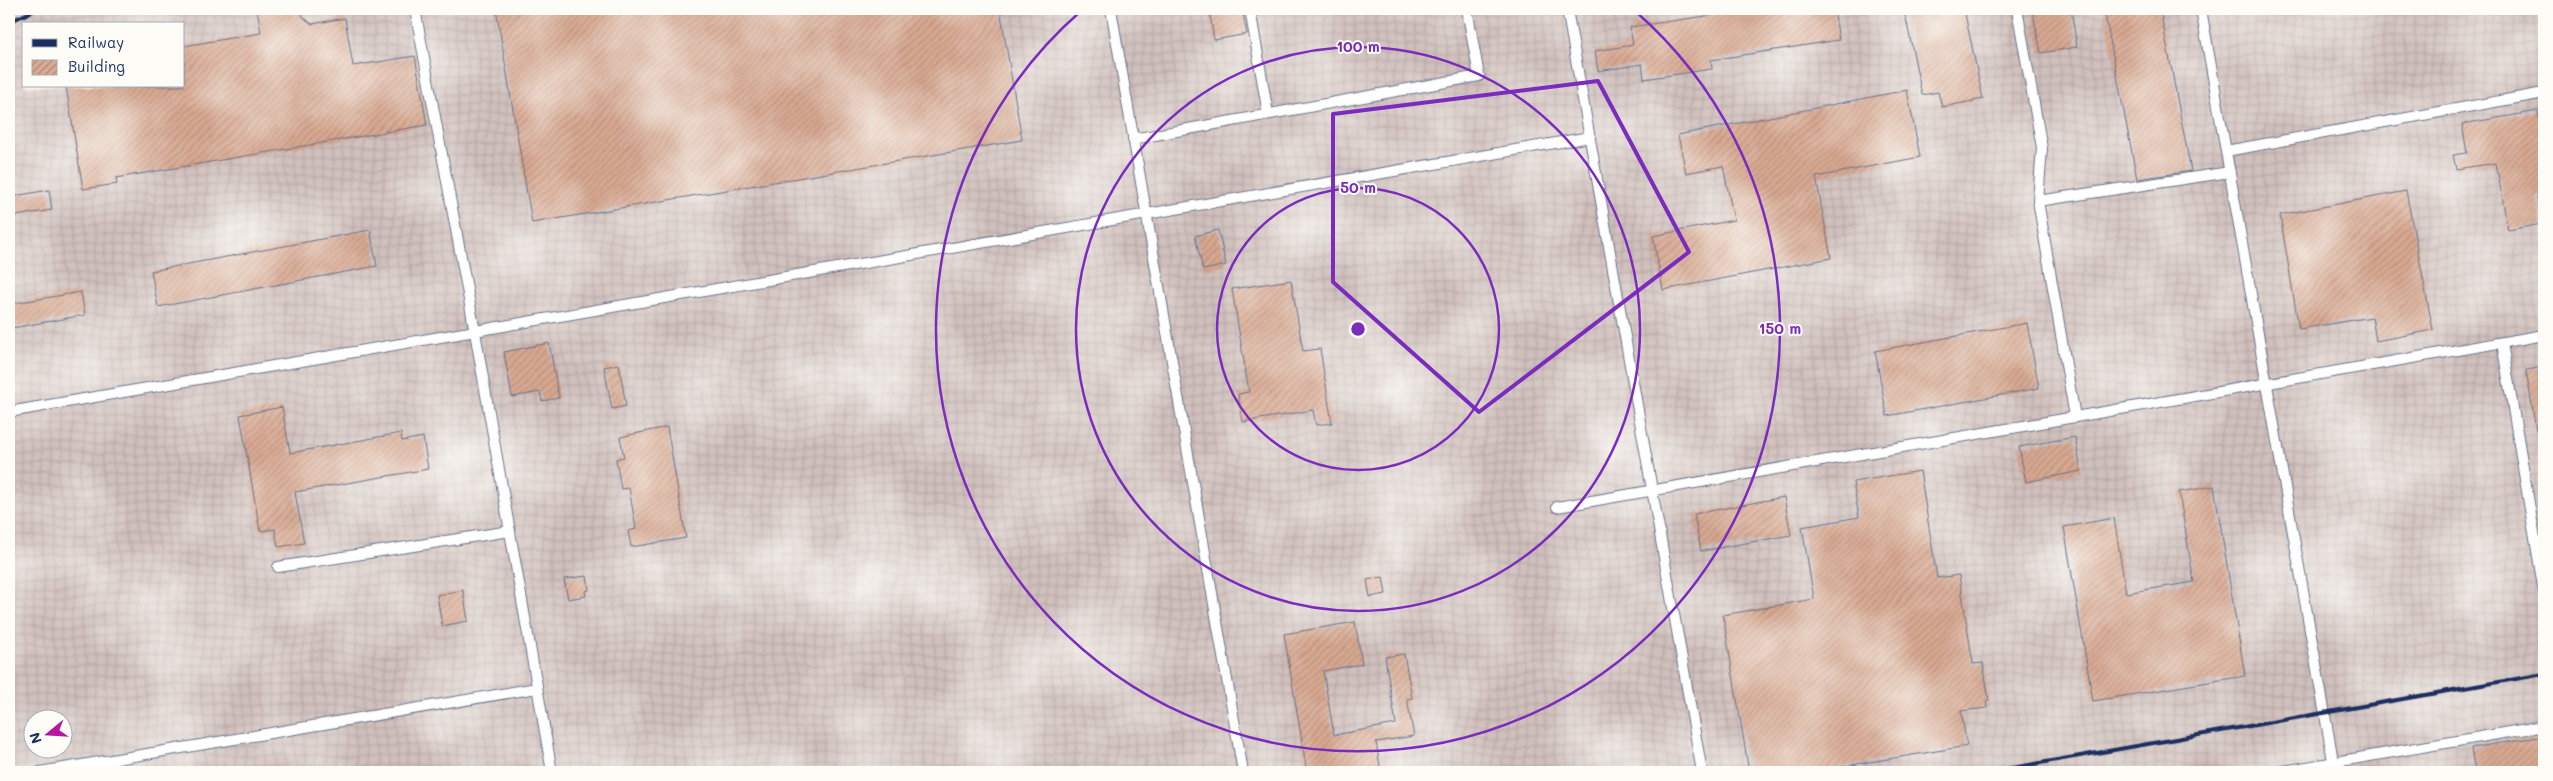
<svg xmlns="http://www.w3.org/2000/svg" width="2553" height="781" viewBox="0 0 2553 781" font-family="Mali,sans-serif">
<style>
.industrial{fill:url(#industrial-grid);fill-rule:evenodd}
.building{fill:url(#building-hatch)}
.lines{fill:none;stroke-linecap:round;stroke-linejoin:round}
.lane-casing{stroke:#677188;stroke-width:12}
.lane{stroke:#fff;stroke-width:10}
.rail{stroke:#1b2f5e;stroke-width:4}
.marked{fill:none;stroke:#7b2cbf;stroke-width:4;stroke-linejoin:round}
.ring{fill:none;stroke:#7b2cbf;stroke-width:2.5}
.centre{fill:#7b2cbf;stroke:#fdfcf7;stroke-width:2.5}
.ring-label{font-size:15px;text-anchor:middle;font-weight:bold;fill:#7b2cbf;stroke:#fdfcf7;stroke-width:4;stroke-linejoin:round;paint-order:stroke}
</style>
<defs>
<pattern id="industrial-grid" width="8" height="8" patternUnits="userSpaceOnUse" patternTransform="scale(1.25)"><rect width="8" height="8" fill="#d0c0bc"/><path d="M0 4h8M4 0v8" fill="none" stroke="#b2a5a4"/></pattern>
<pattern id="building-hatch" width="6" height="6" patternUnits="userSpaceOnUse" patternTransform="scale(1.25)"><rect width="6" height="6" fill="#d9a991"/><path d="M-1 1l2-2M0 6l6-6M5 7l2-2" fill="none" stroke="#af8a7a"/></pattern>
</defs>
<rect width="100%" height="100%" fill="#fdfcf7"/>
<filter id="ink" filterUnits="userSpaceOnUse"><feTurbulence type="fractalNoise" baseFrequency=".02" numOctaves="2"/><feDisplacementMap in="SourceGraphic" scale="10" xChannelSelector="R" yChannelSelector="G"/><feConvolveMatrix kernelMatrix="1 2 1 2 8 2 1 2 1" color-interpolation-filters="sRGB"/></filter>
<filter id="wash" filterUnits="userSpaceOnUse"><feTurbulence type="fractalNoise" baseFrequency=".0096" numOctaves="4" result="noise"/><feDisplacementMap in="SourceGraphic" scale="20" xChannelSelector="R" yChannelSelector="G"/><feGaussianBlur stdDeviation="1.12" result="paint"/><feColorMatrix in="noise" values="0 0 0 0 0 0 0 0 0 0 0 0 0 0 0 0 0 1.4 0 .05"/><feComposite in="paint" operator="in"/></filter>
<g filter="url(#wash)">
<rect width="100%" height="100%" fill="#f4ebd6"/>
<path class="industrial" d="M9,9H2544V772H9ZM24,24H184V86H24ZM32,718H62V748H32Z"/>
<g id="blocks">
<g class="building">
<path d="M257,9H302L303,17L312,24L345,18L353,66L415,56L427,125L116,178L117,184L83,189L66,86H184V46L261,33Z"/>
<path d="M496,9H1000L1022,140L532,223Z"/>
<path d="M1209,9H1242L1247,34L1214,40Z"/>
<path d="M1712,9H1834L1839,40L1711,60L1712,69L1644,79L1642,64L1598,71L1595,51L1633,45L1630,27L1713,15Z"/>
<path d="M1904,9H1964L1983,99L1942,107L1938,92L1922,95Z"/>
<path d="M2032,9H2071L2077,47L2041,53Z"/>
<path d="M2104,9H2160L2191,171L2137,179Z"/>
<path d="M1907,90L1920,157L1816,177L1831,258L1663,290L1653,236L1734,220L1723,166L1686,173L1678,135Z"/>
<path d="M2538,111L2544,151V196L2537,197L2542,224L2508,230L2496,163L2456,169L2453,155L2467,153L2462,124Z"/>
<path d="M49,190L52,210L9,217V197Z"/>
<path d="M2406,191L2433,330L2376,341L2372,317L2299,329L2280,215Z"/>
<path d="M370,230L377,266L158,307L151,271Z"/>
<path d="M1218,230L1226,265L1203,270L1195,236Z"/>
<path d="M1291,280L1303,351L1320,349L1332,423L1316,425L1313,410L1243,422L1238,394L1249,392L1232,289Z"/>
<path d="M81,292L85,315L12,328L9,304Z"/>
<path d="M2027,323L2039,388L1887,416L1875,351Z"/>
<path d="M549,343L559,398L542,401L540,392L512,397L504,352Z"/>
<path d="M619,364L626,406L612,409L604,367Z"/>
<path d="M2544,367V429L2536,430L2526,370Z"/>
<path d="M282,407L290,453L401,433L402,441L423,437L428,469L295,492L304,543L278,547L275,529L260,531L240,415Z"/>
<path d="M667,427L686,538L631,547L628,531L636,529L629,488L621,489L616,459L624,457L620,437Z"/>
<path d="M2075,437L2081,471L2026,482L2019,447Z"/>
<path d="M1920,471L1937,578L1959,575L1973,664L1983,663L1989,701L1986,702L1987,708L1961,711L1967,746L1809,772H1749L1723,615L1814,599L1802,527L1859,517L1853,482Z"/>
<path d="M2214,486L2245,676L2093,701L2064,527L2114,518L2126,593L2194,582L2179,492Z"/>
<path d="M1784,497L1791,535L1701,551L1694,514Z"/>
<path d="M587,576L589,590L585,591L586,596L568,599L564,579Z"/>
<path d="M1383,577L1386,594L1370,597L1367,580Z"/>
<path d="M463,590L468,621L442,626L437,595Z"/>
<path d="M1355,622L1362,664L1323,671L1334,735L1396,724L1385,657L1404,654L1412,698L1407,699L1414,736L1376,742L1381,772H1307L1284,634Z"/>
<path d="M2544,736V772H2475L2471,748Z"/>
</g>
</g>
</g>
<g filter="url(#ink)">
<use href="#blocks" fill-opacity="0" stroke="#677188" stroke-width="1"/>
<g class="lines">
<g class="lane-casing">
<g id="lane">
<path d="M415,9L475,332L552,772"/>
<path d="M1111,9L1243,772"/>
<path d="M1250,9L1268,114"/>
<path d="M1567,9L1702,772"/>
<path d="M2017,9L2042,148L2038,201"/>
<path d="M2201,9L2335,772"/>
<path d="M1133,139L1479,76L1467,9"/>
<path d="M2226,151L2544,93"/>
<path d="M2230,172L2038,201L2075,417L2544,335"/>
<path d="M2502,343L2544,592"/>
<path d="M9,412L1590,137"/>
<path d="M1557,507L2075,417"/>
<path d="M278,567L510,531"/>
<path d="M40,772L537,688"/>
<path d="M2277,772L2544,726"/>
</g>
</g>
<use href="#lane" class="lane"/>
<g class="rail">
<path d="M9,22L37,9"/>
<path d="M1989,772L2544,674"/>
</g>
</g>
</g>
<path class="marked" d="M1598,81L1689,252L1479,412L1333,282V114Z"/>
<g class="ring">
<circle cx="1358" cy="329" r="141"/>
<circle cx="1358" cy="329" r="282"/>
<path d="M1635 11A422 422 0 1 1 1081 11"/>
</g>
<circle cx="1358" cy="329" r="8" class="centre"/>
<g class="ring-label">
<text x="1358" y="52">100 m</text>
<text x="1358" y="193">50 m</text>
<text x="1780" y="334">150 m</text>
</g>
<rect width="2553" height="781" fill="none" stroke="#fdfcf7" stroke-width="30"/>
<rect x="22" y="22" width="162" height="65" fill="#fdfcf7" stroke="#a3aaba"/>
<rect x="32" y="39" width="25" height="8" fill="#1b2f5e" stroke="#a3aaba"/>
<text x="68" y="48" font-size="15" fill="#1b2f5e">Railway</text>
<rect x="32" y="60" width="25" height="15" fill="url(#building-hatch)" stroke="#a3aaba"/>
<text x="68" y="72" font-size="15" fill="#1b2f5e">Building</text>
<g transform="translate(48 734) rotate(252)"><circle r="24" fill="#fdfcf7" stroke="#a3aaba"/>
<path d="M0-4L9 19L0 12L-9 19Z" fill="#b5179e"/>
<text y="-8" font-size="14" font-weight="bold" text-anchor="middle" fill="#1b2f5e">N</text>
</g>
</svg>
